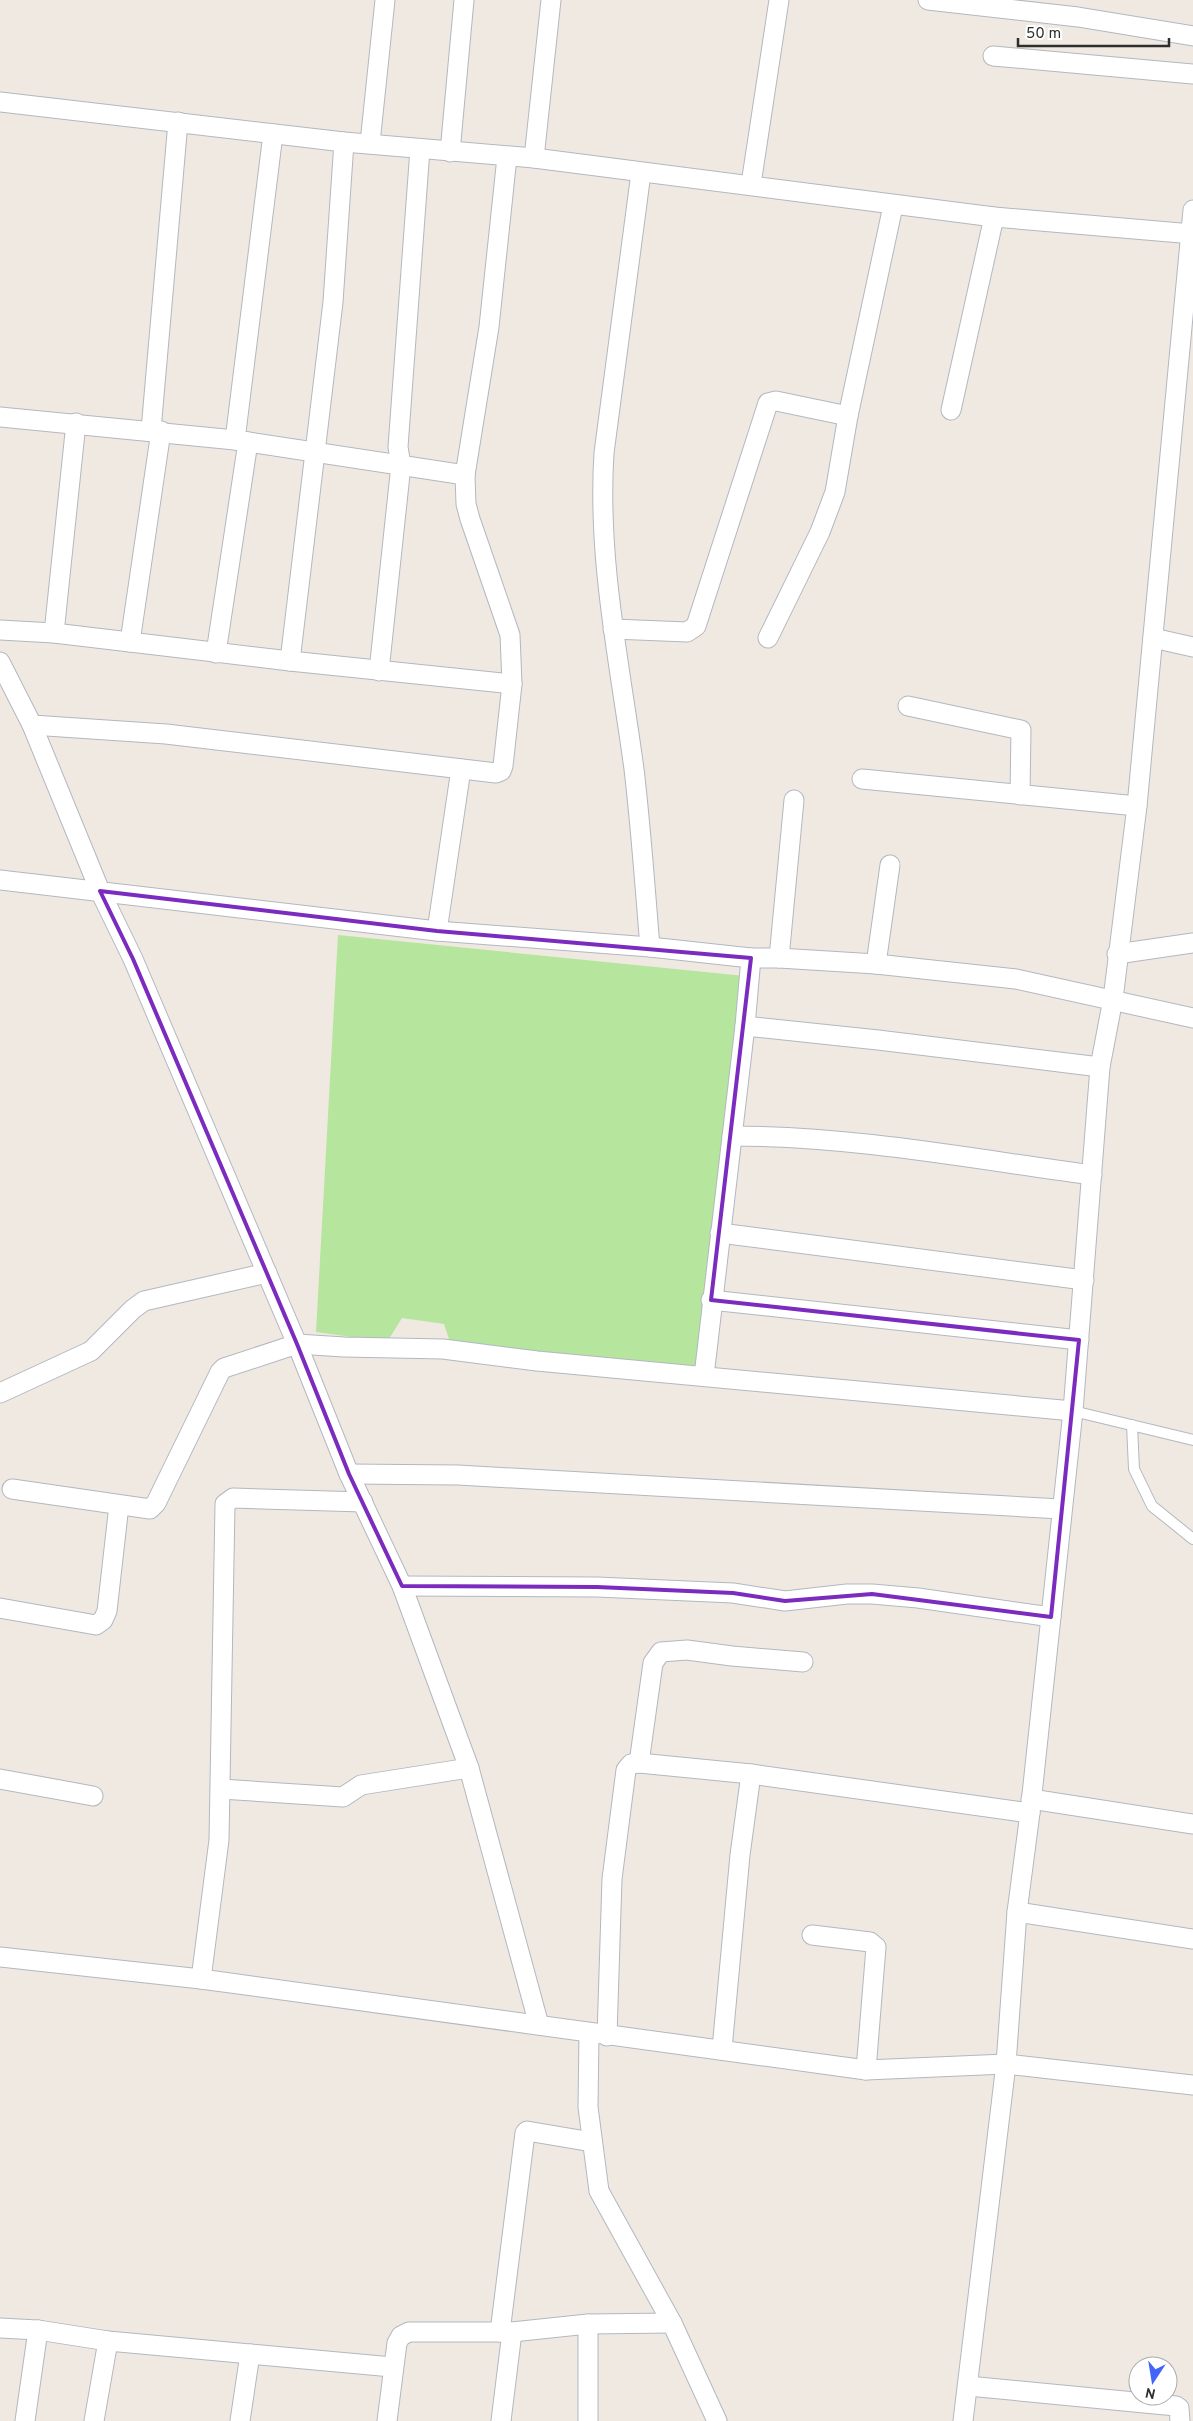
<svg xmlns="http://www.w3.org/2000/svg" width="1193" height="2421" viewBox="0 0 1193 2421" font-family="Overpass,sans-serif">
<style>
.green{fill:#b6e59e}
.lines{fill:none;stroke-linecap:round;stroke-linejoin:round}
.lane-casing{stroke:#b4b7c1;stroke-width:12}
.street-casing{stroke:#b4b7c1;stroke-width:21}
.lane{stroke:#fff;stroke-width:10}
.street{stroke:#fff;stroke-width:19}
.marked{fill:none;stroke:#7b2cbf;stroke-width:4;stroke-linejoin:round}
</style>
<rect width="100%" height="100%" fill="#efe9e1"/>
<path class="green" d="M338,935L745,976L698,1371L451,1345L444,1324L402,1318L387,1342L316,1332Z"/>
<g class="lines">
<g class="lane-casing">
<g id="lane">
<path d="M1073,1411L1193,1440"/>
<path d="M1132,1425L1134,1469L1152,1506L1193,1539"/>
</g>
</g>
<g class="street-casing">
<g id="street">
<path d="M928,0L1078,17L1193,36"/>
<path d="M993,56L1193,74"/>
<path d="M0,102L344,142L534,158L994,217L1193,234"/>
<path d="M370,143L385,0"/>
<path d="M450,152L464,0"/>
<path d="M534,158L551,0"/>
<path d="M641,173L604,453C597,559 620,665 634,769C641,828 645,888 650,947"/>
<path d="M751,184L779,0"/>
<path d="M951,410L994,217"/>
<path d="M0,417L235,440L465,475"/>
<path d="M151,430L178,122"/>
<path d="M235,440L273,134"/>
<path d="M613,629L687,632L696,626L768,403L776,401L848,416"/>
<path d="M0,630L54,633L290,661L512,684"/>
<path d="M54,633L76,423"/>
<path d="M768,638L820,532L835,492L848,416L893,206"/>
<path d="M1153,638L1193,647"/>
<path d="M130,642L161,431"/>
<path d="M216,653L248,442"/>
<path d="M290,661L333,302L344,142"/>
<path d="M0,662L32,725L100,891L133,959L297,1344L349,1474L402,1586L469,1768L539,2025"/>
<path d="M379,671L401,465L398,447L420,149"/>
<path d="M908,706L1021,730L1020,795"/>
<path d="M32,725L166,734L496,773L501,771L503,766L512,684L510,635L470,519L466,504L465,475L489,327L507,157"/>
<path d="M862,779L1137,806"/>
<path d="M0,880L437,931L650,947L751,958H779L876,964L1016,979L1193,1018"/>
<path d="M437,931L461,769"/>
<path d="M1117,954L1193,943"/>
<path d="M779,958L794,800"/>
<path d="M876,964L890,865"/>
<path d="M745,1026L878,1040L1100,1067"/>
<path d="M732,1136C853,1136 973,1159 1092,1175"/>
<path d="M720,1233L1084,1280"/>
<path d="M711,1300L1079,1340"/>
<path d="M704,1376L745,1026L751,958"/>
<path d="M0,1393L91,1351L133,1309L144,1301L267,1273"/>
<path d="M349,1474L458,1475L1061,1509"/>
<path d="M12,1489L150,1509L156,1503L220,1372L224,1368L297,1344L344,1347L443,1349L537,1361L1073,1411"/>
<path d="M402,1586L597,1587L733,1593L785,1601L847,1594H872L918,1598L1051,1617"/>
<path d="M0,1608L96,1625L103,1620L107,1611L119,1505"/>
<path d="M639,1763L653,1663L661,1652L687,1650L732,1656L803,1662"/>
<path d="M0,1779L93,1796"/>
<path d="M221,1789L343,1797L361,1785L469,1768"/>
<path d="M1031,1799L1193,1824"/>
<path d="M1017,1912L1193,1939"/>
<path d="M812,1935L870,1942L876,1947L866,2070"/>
<path d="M0,1957L201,1979L866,2070L1006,2064L1193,2085"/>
<path d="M201,1979L219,1840L225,1504L233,1498L363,1502"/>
<path d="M589,2033L588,2107L599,2191L672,2323L717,2421"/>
<path d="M607,2036L612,1879L626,1770L631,1764L639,1763L751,1774L1030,1813"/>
<path d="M722,2049L740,1855L751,1774"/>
<path d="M0,2328L38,2330L108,2341L392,2367"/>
<path d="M500,2332L525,2133L527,2131L592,2142"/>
<path d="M968,2386L1176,2406L1179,2408L1180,2421"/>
<path d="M25,2421L38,2330"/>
<path d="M94,2421L108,2341"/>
<path d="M240,2421L250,2354"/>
<path d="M387,2421L397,2343L401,2336L409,2332H512L588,2324L672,2323"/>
<path d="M501,2421L512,2332"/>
<path d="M588,2421V2324"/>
<path d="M963,2421L1006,2064L1017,1912L1030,1813L1073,1411L1100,1067L1113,999L1137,806L1193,210"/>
</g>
</g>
<use href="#lane" class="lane"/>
<use href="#street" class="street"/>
</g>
<path class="marked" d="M100,891L437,931L751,958L711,1300L1079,1340L1051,1617L872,1594L785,1601L733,1593L597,1587L402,1586L349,1474L297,1344L133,959Z"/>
<g transform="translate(1153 2381) rotate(192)"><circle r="24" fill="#ffffff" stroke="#ababab"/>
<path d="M0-4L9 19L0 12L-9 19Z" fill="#4264fb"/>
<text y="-8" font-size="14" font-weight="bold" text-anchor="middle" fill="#2e2e2e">N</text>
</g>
<path d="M1018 38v8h151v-8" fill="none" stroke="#2e2e2e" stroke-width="2.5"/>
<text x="1026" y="38" font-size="15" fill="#2e2e2e" stroke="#ffffff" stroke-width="4" paint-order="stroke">50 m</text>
</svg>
